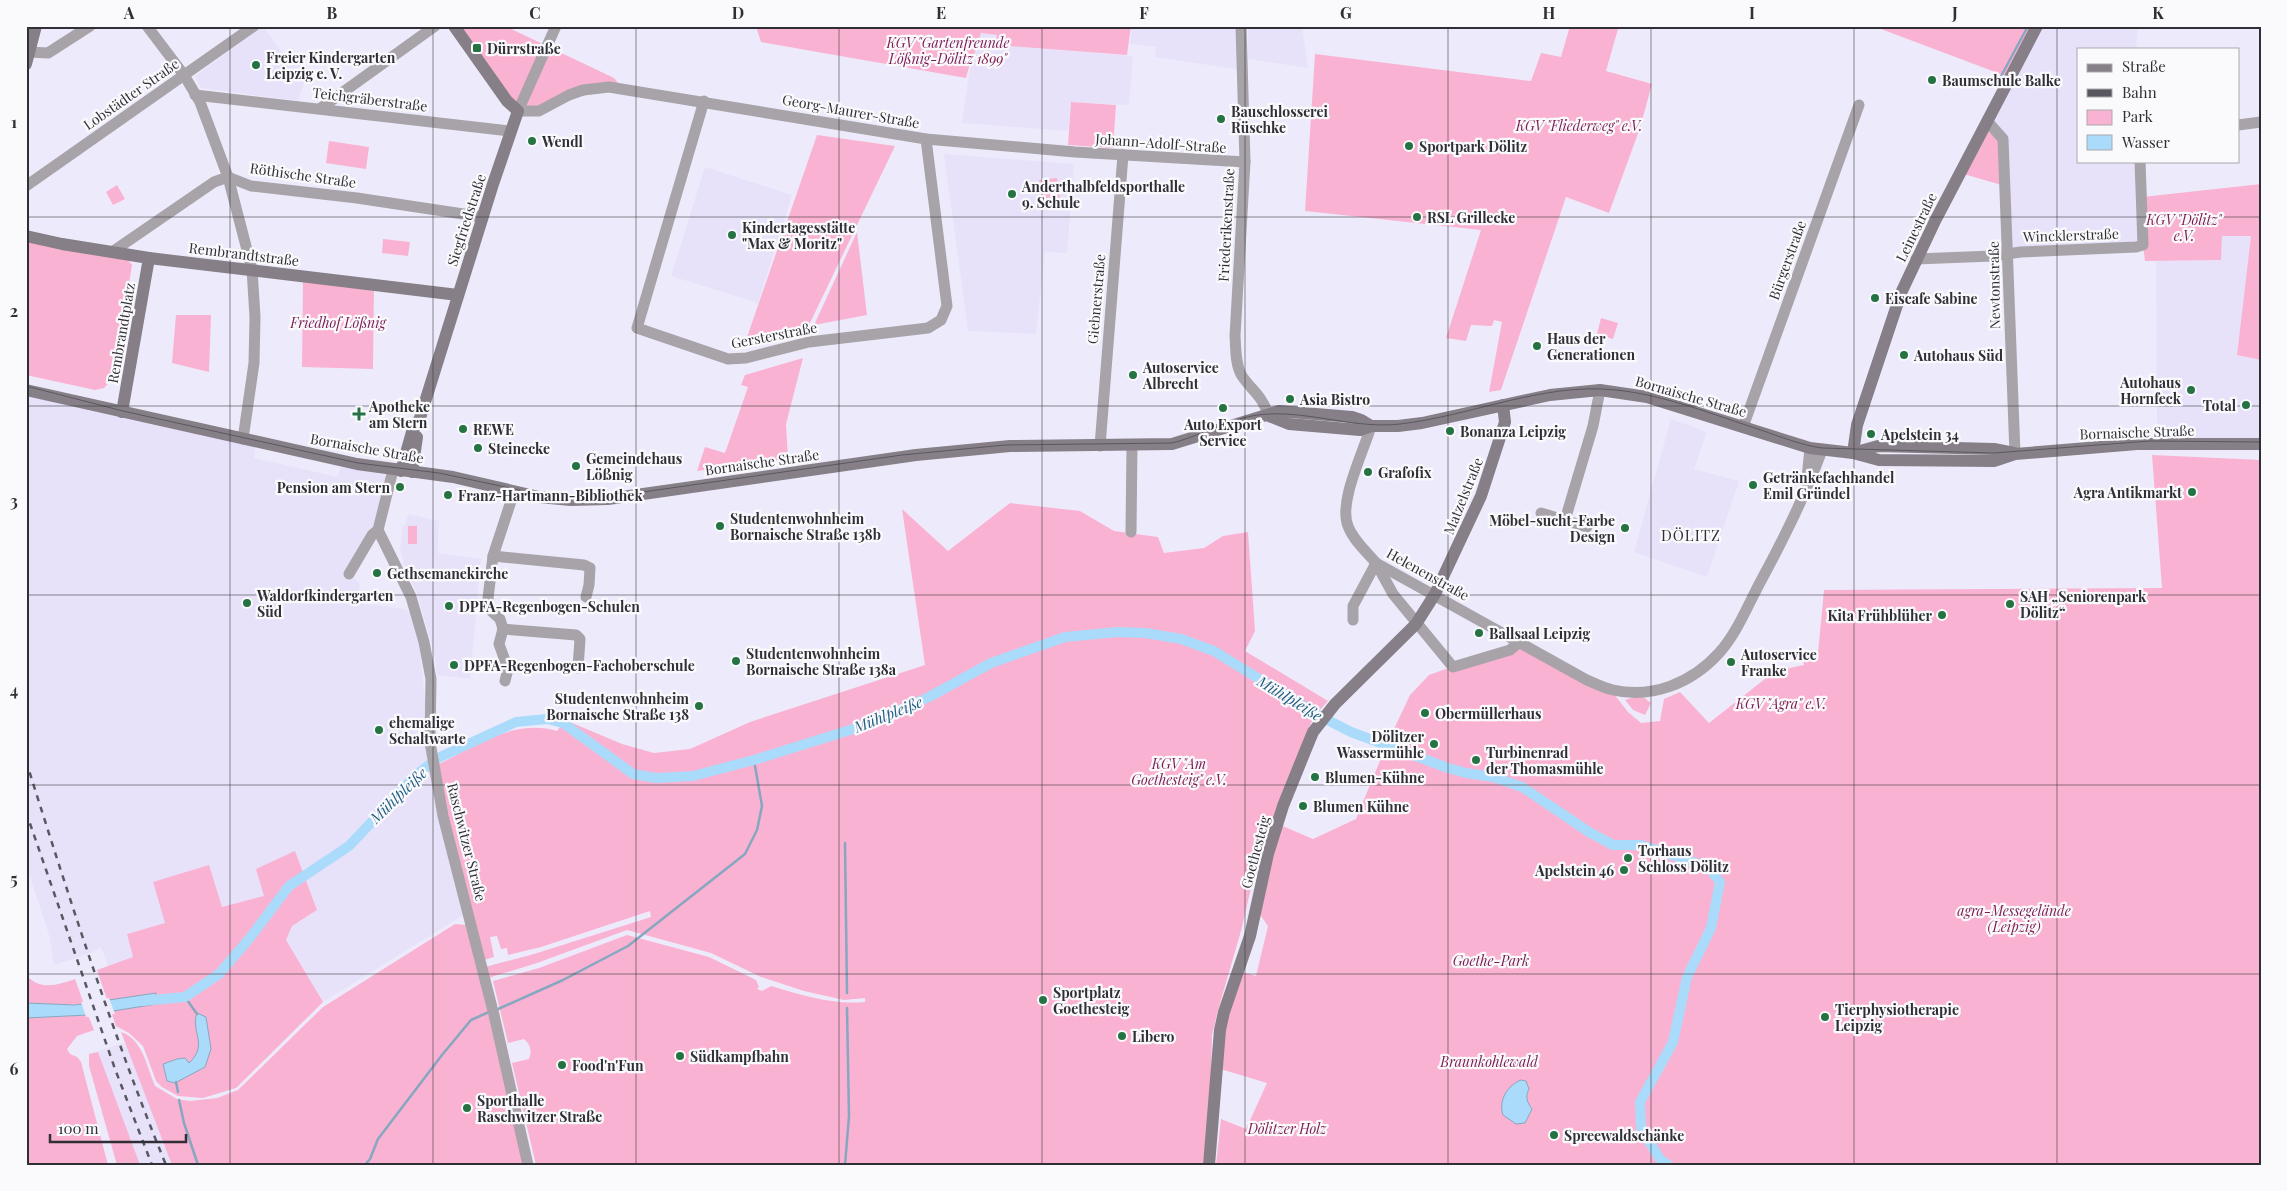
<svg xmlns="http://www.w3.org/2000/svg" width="2287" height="1191" viewBox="0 0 2287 1191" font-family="'Playfair Display',serif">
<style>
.built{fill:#e7e2fa}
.green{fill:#fab2d2}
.water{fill:#abdbfa;stroke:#86a7bf}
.pier{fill:#edebfb}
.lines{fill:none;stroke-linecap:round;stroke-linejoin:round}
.stream{stroke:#86a7bf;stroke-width:2.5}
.canal{stroke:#abdbfa;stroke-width:10}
.street{stroke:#a8a3a9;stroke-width:11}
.secondary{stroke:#877f88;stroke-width:12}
.tram{stroke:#595860;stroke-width:1}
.rail{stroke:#595860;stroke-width:2.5;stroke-dasharray:6 6;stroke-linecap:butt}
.grid{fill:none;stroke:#302f35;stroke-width:1;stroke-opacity:0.55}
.poi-dot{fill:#257343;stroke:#fafafd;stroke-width:2}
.labels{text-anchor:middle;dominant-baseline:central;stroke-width:4.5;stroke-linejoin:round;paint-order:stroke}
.park-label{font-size:14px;font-style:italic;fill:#7c1c52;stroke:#fafafd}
.poi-label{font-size:14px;font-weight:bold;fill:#302f35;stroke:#fafafd;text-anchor:start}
.street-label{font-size:14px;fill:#302f35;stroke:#fafafd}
.neighbourhood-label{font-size:15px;letter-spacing:1px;fill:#302f35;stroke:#fafafd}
.water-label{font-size:15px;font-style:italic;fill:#215e81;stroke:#fafafd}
.neatline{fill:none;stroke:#302f35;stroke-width:2}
.grid-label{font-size:16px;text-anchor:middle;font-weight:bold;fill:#302f35}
</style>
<rect width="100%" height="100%" fill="#edebfb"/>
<g class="built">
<path d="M263,26L285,57L292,52L307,74L298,101L201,88L195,76Z"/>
<path d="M1132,26H1241L1242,70L1155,57L1156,47L1130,44Z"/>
<path d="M1248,26H1302L1308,68L1248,59Z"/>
<path d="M2037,26H2138L2136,49H2078V161H2140L2143,245L2008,254L2003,139L1988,122Z"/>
<path d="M981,33L997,35L996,45L1133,56L1129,105L1071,102L1068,131L962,123L971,59H973Z"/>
<path d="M944,154L1074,164L1067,253L1045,252L1036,334L968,331Z"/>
<path d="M705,167L792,195L758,303L671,276Z"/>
<path d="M2222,236H2251L2237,355L2261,360V444H2157L2156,261L2221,260Z"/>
<path d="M26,390L256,442L254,458L338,477L342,461L393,470L369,540L363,539L346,569L360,584L357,603L406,609L415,621L419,640L425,699L430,700V742L468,912L323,1002L286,940L292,926L317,910L295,852L264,896L221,908L153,882L165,923L127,934L133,957L108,966L101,947L93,952L54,965L49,935L26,865Z"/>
<path d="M1671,419L1707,432L1694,469L1739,481L1707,577L1634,552Z"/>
<path d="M408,514L439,521L438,553L481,559L470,679L437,675L435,656L417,593L405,569L400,548L403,525L405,526Z"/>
<path d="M132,1040L143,1053L186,1165H128L89,1054Z"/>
</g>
<g class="green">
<path d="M454,26H505L614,78L623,89L558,100L518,111Z"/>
<path d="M756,26H1131L1127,55L995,45L997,35L981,33L973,59H971L966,78L761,42Z"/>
<path d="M1570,26H1607L1618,29L1606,71L1652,84L1640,128L1609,213L1566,197L1501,390L1489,392L1502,322L1494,320L1492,326L1471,325L1466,341L1446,338L1481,230L1305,211L1315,54L1531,81L1541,53L1561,57Z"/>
<path d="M1873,26H2037L2011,78Z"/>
<path d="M1071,102L1116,105L1113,148L1068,145Z"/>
<path d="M1988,122L2003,139L2005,186L1960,173Z"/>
<path d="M817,135L895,146L809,325L745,343Z"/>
<path d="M329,141L369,147L366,169L326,163Z"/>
<path d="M1057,178L1061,206L1043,208L1039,180Z"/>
<path d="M2261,184V360L2237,355L2251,236H2222L2221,260L2145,261L2143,245L2142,197Z"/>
<path d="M117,185L125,199L113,205L106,192Z"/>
<path d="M857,232L867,315L814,325Z"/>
<path d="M383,239L410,242L408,256L382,253Z"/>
<path d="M26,241L128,260L132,265L114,377L104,388L95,390L26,375Z"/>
<path d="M303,276L374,284L373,369L302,367Z"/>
<path d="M176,315H211L209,372L172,363Z"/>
<path d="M1601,318L1618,323L1613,339L1597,334Z"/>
<path d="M803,358L786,424L788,459L697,471L705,447L725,453L748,387L741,385L745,375Z"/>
<path d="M2152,455L2261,460V1165H1216L1221,1119L1246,1129L1267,1083L1217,1068L1239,971L1256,976L1268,926L1256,909L1278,824L1313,839L1356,819L1386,746L1410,695L1429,675L1518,643L1611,690L1628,712L1641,723L1660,721L1664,699L1680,692L1709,723L1775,671L1804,665L1802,654L1818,653L1824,590L2162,588Z"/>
<path d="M1010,503L1080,511L1114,531L1158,537L1164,553L1204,548L1223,536L1248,532L1255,631L1245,651L1328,701L1316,714L1309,727L1258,858L1241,931L1218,1010L1212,1035L1210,1109L1203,1165H536L512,1063L529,1059C532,1051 531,1045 524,1039L508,1043L493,981L539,968L627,935L709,957L756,980L759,987L757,989L762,991L771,986C802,995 832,1005 865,1002V998L844,1000L804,991L761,977L711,953L627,930L537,963L488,978L485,967L534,954L651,917L650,911L541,947L508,955L507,948L501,949L497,936L490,937L494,957L484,960L447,815L439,764C475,746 515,718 557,731L565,720L622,744L654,753L690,749L750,722L925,665L902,509L948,551Z"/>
<rect x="408" y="526" width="9" height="18"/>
<path d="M1634,697H1643L1651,703L1645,715L1633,710L1625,700Z"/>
<path d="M295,851L317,910L292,926L286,940L323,1002L236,1088L203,1098L178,1096L162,1087L156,1081L143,1046L129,1033L116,1026L97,970L133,957L127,934L165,923L153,882L209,865L222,907L264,896L256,869Z"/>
<path d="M455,924L467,925L525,1165H172L121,1032C143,1039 147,1068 155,1086L177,1099L190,1101L217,1098L238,1090L323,1007Z"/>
<path d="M26,975C40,991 58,985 75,979L84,1004L63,1005L26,1003Z"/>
<path d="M88,1015L94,1030L77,1036L67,1049L70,1054L77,1057L81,1062L108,1165H26V1018Z"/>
<path d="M98,1052L140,1165H117L89,1066V1054Z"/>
</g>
<g class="water">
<path d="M156,993L154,999L157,1004L88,1015L26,1018V1003L75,1005Z"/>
<path d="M197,1013L206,1017L211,1049L205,1067L175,1083L167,1081L163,1064L177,1059L185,1058L189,1063C209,1044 190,1032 197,1013Z"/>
<path d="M1521,1080L1526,1081L1529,1089C1525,1097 1527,1102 1532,1109L1525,1123L1516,1124L1503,1115C1498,1100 1508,1085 1521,1080Z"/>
</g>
<path class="pier" d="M109,998L115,1014L86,1017L81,1002Z"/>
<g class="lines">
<g class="stream">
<path d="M1998,82L2028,26"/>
<path d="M845,843L847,993"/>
<path d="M185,997L197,1014"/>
<path d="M496,1010L563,980L628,946L745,854L757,830L762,806L754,760"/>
<path d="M176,1082L178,1092"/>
<path d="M179,1100L184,1123L198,1165"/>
<path d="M365,1165L370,1159L378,1139L442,1055L471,1020L489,1012"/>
<path d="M845,1165L849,1116L847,1008"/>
</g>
<path class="canal" d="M142,1001L185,997L219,974L249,939L289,886L349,846L415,776L438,758L516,722L547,719L563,723L633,774L656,778L693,776L754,760L866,725L929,697L991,663L1065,637L1118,632L1145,633L1181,639L1214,651L1316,714L1351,732L1448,768L1466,773L1493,777L1522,787L1589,832L1613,845H1641L1708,867L1720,882L1711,928L1687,977L1673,1042L1640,1102L1641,1129L1660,1159L1668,1165"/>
<g class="street">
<path d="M147,26L184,75L200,102L228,177L252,269L255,317L254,363L243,439"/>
<path d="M556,26L518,111H539L569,95L583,90L609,87L926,139L1075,152L1245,162"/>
<path d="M1241,26L1245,162L1235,336C1236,348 1235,365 1242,376C1253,392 1261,394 1269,416"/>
<path d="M29,52L48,53L90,26"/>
<path d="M195,95L510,131"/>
<path d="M704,101L637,328L728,359L746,358L809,342L928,328L941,320L947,306L926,139"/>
<path d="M321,108L435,26"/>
<path d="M1988,122L2003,139L2015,454"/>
<path d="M2238,125L2261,122"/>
<path d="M26,186L254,26"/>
<path d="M112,252L214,182L228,177L251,186L357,198L483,217"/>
<path d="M1916,259L1993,256L2021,252L2136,247L2143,245L2140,161"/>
<path d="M1371,426C1364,451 1338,502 1348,526C1353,540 1366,551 1376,563L1585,679C1594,683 1604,688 1613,690C1652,699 1692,683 1719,653C1738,632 1749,602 1763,577C1785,536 1806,494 1822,450"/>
<path d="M1743,427L1859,105"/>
<path d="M1100,446L1123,155"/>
<path d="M1807,478L1810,448"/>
<path d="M514,492L493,556L487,607L500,619L503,629L576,635L580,639L578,668"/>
<path d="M1541,513L1587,527"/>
<path d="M1565,520L1593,426L1600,390"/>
<path d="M378,530L411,597L424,642L431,679L430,742L443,816L494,1015L528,1165"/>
<path d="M1131,532L1132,446"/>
<path d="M493,556L584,565L590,568L589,585L586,597"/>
<path d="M1376,563L1393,594L1453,667L1510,650L1518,643"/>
<path d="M349,574L372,535L378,530L393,470"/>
<path d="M1353,620V606L1376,563"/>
<path d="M503,629L499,644L508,669L505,681"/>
</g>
<g class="secondary">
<path d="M26,64L36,26"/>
<path d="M26,236L62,244L149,258L458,295"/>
<path d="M26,390L357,464L453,477L539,497L571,500L608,499L916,455L1010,446L1172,444L1279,411L1352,417L1361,420L1371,426"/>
<path d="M122,412L149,258"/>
<path d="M1269,416L1289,424L1360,430L1371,426H1398L1422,423L1550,395L1600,390L1647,397L1810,448L1853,453L1879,460L1994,461L2015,454L2137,444H2261"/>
<path d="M1853,453L1857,425L1901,293L1935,221L2037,26"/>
<path d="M1853,453L1878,446L1994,449L2014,453"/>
<path d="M401,471L412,432L420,418L493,184L518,111L507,101L454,26"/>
<path d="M412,472L417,437"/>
<path d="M1209,1165L1220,1030L1224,1012L1250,936L1268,854L1283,806L1306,749L1313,732L1335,704L1416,624L1435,594L1481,496L1505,422L1503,405"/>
</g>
<path class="tram" d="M26,386L123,411L358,463L439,473L548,496L571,498L608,497L902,455L1005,445L1172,443C1204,435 1235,415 1269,414C1313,412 1356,429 1400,424C1471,416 1544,382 1616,390C1665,395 1714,415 1761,430C1781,437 1801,445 1822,448L1994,453L2150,441L2261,442"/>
<g class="rail">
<path d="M26,761C69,897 112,1033 166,1165"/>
<path d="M26,812L115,1069L152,1165"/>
</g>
</g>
<path class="grid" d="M230,26V1165M433,26V1165M636,26V1165M839,26V1165M1042,26V1165M1245,26V1165M1448,26V1165M1651,26V1165M1854,26V1165M2057,26V1165M26,217H2261M26,406H2261M26,595H2261M26,785H2261M26,974H2261"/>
<g class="poi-dot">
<rect x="472" y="43" width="10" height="10" rx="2.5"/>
<circle cx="256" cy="65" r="5"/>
<circle cx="1932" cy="80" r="5"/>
<circle cx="1221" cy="119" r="5"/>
<circle cx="532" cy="141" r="5"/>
<circle cx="1409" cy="146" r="5"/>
<circle cx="1012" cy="194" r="5"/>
<circle cx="1417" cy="217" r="5"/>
<circle cx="732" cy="235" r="5"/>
<circle cx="1875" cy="298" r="5"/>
<circle cx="1537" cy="346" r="5"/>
<circle cx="1904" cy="355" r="5"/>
<circle cx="1133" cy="375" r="5"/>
<circle cx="2191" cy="390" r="5"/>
<circle cx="1290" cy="399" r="5"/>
<circle cx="2246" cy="405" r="5"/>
<circle cx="1223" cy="408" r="5"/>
<path d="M356.5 406.5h5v5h5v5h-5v5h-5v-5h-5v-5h5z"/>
<circle cx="463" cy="429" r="5"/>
<circle cx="1450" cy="431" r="5"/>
<circle cx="1871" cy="434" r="5"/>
<circle cx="478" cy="448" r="5"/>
<circle cx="576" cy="466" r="5"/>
<circle cx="1368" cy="472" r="5"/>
<circle cx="1753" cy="485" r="5"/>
<circle cx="400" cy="487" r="5"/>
<circle cx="2192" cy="492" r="5"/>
<circle cx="448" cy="495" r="5"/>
<circle cx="720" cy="526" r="5"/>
<circle cx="1625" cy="528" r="5"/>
<circle cx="377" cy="573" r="5"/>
<circle cx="247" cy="603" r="5"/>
<circle cx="2010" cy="604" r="5"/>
<circle cx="449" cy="606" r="5"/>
<circle cx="1942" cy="615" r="5"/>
<circle cx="1479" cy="633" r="5"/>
<circle cx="736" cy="661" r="5"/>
<circle cx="1731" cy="662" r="5"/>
<circle cx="454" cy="665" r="5"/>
<circle cx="699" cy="706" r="5"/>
<circle cx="1425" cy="713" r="5"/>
<circle cx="379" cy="730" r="5"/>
<circle cx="1434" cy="744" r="5"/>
<circle cx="1476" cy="760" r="5"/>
<circle cx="1315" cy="777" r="5"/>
<circle cx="1303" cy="806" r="5"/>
<circle cx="1628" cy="858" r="5"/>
<circle cx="1624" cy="870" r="5"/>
<circle cx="1043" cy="1000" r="5"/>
<circle cx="1825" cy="1017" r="5"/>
<circle cx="1122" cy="1036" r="5"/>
<circle cx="680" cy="1056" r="5"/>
<circle cx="562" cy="1065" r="5"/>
<circle cx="467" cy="1108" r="5"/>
<circle cx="1554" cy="1135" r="5"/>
</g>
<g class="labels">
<g class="park-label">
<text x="948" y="42">KGV "Gartenfreunde<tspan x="948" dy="16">Lößnig-Dölitz 1899"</tspan></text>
<text x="1579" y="125">KGV "Fliederweg" e.V.</text>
<text x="2184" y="219">KGV "Dölitz"<tspan x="2184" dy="16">e.V.</tspan></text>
<text x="338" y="322">Friedhof Lößnig</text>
<text x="1781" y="703">KGV "Agra" e.V.</text>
<text x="1179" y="763">KGV "Am<tspan x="1179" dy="16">Goethesteig" e.V.</tspan></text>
<text x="2014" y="910">agra-Messegelände<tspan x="2014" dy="16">(Leipzig)</tspan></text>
<text x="1491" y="960">Goethe-Park</text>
<text x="1489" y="1061">Braunkohlewald</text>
<text x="1287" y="1128">Dölitzer Holz</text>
</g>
<g class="poi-label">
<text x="487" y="48">Dürrstraße</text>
<text x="266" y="57">Freier Kindergarten<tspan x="266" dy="16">Leipzig e. V.</tspan></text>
<text x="1942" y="80">Baumschule Balke</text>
<text x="1231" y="111">Bauschlosserei<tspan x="1231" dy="16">Rüschke</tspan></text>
<text x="542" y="141">Wendl</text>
<text x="1419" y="146">Sportpark Dölitz</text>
<text x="1022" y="186">Anderthalbfeldsporthalle<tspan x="1022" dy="16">9. Schule</tspan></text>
<text x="1427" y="217">RSL Grillecke</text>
<text x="742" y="227">Kindertagesstätte<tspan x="742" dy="16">"Max &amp; Moritz"</tspan></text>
<text x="1885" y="298">Eiscafe Sabine</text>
<text x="1547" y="338">Haus der<tspan x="1547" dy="16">Generationen</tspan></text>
<text x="1914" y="355">Autohaus Süd</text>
<text x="1143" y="367">Autoservice<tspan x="1143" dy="16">Albrecht</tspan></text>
<text x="2181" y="382" text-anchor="end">Autohaus<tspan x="2181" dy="16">Hornfeck</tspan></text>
<text x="1300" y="399">Asia Bistro</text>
<text x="2236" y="405" text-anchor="end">Total</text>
<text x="369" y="406">Apotheke<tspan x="369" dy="16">am Stern</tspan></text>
<text x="1223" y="424" text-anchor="middle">Auto Export<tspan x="1223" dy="16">Service</tspan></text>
<text x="473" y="429">REWE</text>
<text x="1460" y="431">Bonanza Leipzig</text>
<text x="1881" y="434">Apelstein 34</text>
<text x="488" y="448">Steinecke</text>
<text x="586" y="458">Gemeindehaus<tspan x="586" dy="16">Lößnig</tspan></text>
<text x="1378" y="472">Grafofix</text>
<text x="1763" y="477">Getränkefachhandel<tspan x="1763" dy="16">Emil Gründel</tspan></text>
<text x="390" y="487" text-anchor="end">Pension am Stern</text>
<text x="2182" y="492" text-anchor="end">Agra Antikmarkt</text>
<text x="458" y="495">Franz-Hartmann-Bibliothek</text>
<text x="730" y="518">Studentenwohnheim<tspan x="730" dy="16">Bornaische Straße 138b</tspan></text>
<text x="1615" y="520" text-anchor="end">Möbel-sucht-Farbe<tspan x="1615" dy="16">Design</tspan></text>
<text x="387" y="573">Gethsemanekirche</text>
<text x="257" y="595">Waldorfkindergarten<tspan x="257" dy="16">Süd</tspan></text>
<text x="2020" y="596">SAH „Seniorenpark<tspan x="2020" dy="16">Dölitz“</tspan></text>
<text x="459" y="606">DPFA-Regenbogen-Schulen</text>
<text x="1932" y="615" text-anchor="end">Kita Frühblüher</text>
<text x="1489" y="633">Ballsaal Leipzig</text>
<text x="746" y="653">Studentenwohnheim<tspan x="746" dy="16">Bornaische Straße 138a</tspan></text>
<text x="1741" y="654">Autoservice<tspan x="1741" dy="16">Franke</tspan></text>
<text x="464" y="665">DPFA-Regenbogen-Fachoberschule</text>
<text x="689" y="698" text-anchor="end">Studentenwohnheim<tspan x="689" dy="16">Bornaische Straße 138</tspan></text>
<text x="1435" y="713">Obermüllerhaus</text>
<text x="389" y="722">ehemalige<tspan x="389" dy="16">Schaltwarte</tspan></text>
<text x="1424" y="736" text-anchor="end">Dölitzer<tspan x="1424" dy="16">Wassermühle</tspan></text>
<text x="1486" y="752">Turbinenrad<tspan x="1486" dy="16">der Thomasmühle</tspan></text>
<text x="1325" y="777">Blumen-Kühne</text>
<text x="1313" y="806">Blumen Kühne</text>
<text x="1638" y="850">Torhaus<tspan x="1638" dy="16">Schloss Dölitz</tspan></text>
<text x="1614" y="870" text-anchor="end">Apelstein 46</text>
<text x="1053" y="992">Sportplatz<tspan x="1053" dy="16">Goethesteig</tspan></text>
<text x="1835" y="1009">Tierphysiotherapie<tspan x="1835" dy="16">Leipzig</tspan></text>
<text x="1132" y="1036">Libero</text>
<text x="690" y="1056">Südkampfbahn</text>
<text x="572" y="1065">Food'n'Fun</text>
<text x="477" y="1100">Sporthalle<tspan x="477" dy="16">Raschwitzer Straße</tspan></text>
<text x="1564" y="1135">Spreewaldschänke</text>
</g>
<g class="street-label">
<text transform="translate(131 94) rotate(-35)">Lobstädter Straße</text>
<text transform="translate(370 99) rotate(7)">Teichgräberstraße</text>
<text transform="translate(851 111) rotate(10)">Georg-Maurer-Straße</text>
<text transform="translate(1161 143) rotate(4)">Johann-Adolf-Straße</text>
<text transform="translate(303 175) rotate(8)">Röthische Straße</text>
<text transform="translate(466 220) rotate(-72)">Siegfriedstraße</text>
<text transform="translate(1226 225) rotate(-87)">Friederikenstraße</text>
<text transform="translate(1916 227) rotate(-64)">Leinestraße</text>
<text transform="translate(2071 235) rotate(-2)">Wincklerstraße</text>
<text transform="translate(244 254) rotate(7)">Rembrandtstraße</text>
<text transform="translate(1787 260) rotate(-70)">Bürgerstraße</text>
<text transform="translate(1994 285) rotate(-91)">Newtonstraße</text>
<text transform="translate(1096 299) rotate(-85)">Giebnerstraße</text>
<text transform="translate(121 333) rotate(-80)">Rembrandtplatz</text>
<text transform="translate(774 335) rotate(-11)">Gersterstraße</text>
<text transform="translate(1691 396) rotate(16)">Bornaische Straße</text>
<text transform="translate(2137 432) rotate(-2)">Bornaische Straße</text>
<text transform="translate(367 448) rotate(10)">Bornaische Straße</text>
<text transform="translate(762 462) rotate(-8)">Bornaische Straße</text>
<text transform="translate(1463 496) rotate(-68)">Matzelstraße</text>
<text transform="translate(1428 574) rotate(29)">Helenenstraße</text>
<text transform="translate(467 842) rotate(76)">Raschwitzer Straße</text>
<text transform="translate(1255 852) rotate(-75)">Goethesteig</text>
</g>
<g class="neighbourhood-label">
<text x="1691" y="535">DÖLITZ</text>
</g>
<g class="water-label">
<text transform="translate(1290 698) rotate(31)">Mühlpleiße</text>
<text transform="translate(888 714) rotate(-22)">Mühlpleiße</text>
<text transform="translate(398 795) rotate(-44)">Mühlpleiße</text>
</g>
</g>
<rect width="2287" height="1191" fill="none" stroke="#fafafd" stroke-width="55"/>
<rect x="2077" y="48" width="162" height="115" fill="#fafafd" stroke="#a9a9ad"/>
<rect x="2087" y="64" width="25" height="8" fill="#877f88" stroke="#a9a9ad"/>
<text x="2122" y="72" font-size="15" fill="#302f35">Straße</text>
<rect x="2087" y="89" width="25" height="8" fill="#595860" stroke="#a9a9ad"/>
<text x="2122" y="98" font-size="15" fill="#302f35">Bahn</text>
<rect x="2087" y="110" width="25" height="15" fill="#fab2d2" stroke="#a9a9ad"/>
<text x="2122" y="122" font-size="15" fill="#302f35">Park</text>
<rect x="2087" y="135" width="25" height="15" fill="#abdbfa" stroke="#a9a9ad"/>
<text x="2122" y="148" font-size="15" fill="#302f35">Wasser</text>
<path d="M50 1134v8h136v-8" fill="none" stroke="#302f35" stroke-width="2.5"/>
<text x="58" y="1134" font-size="15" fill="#302f35" stroke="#fafafd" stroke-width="4" paint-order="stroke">100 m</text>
<rect x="28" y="28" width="2232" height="1136" class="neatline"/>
<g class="grid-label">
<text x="129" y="19">A</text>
<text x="332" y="19">B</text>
<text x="535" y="19">C</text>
<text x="738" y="19">D</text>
<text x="941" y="19">E</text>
<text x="1144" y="19">F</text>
<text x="1346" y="19">G</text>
<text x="1549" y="19">H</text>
<text x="1752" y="19">I</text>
<text x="1955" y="19">J</text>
<text x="2158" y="19">K</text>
<text x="14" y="128">1</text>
<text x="14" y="317">2</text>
<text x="14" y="507">3</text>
<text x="14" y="696">4</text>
<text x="14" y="885">5</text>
<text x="14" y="1075">6</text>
</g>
</svg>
